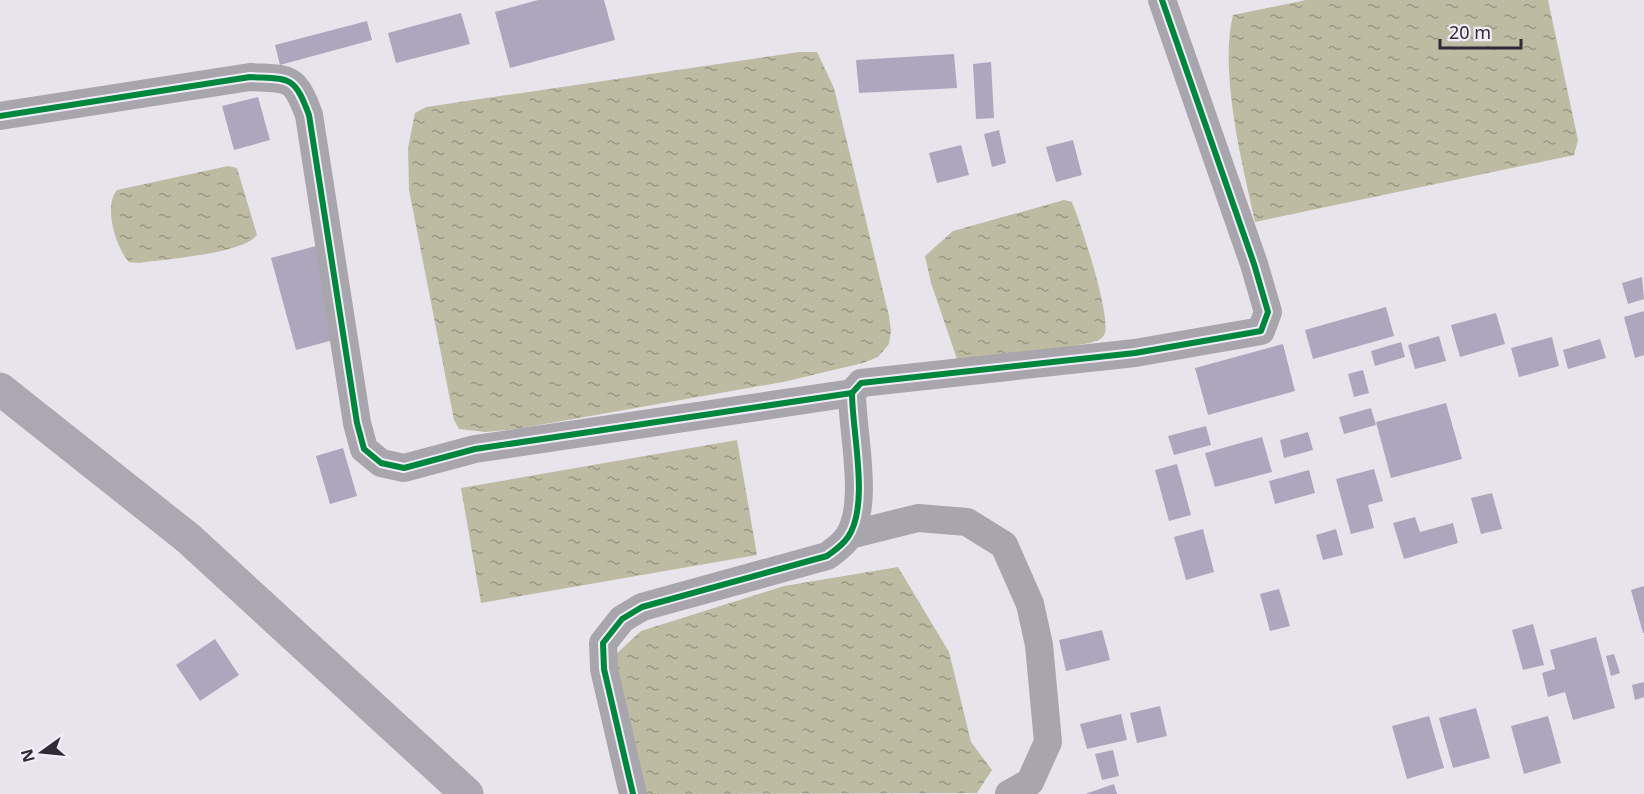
<svg xmlns="http://www.w3.org/2000/svg" width="1644" height="794" viewBox="0 0 1644 794" font-family="'Noto Sans',sans-serif">
<style>
.water{fill:url(#water-ripples)}
.building{fill:#ada7be}
.lines{fill:none;stroke-linecap:round;stroke-linejoin:round}
.street{stroke:#a8a5ad;stroke-width:28}
.secondary{stroke:#aca8b2;stroke-width:33}
.cycleway-casing{stroke:#f2ecf8;stroke-width:10}
.cycleway{stroke:#00873e;stroke-width:6}
</style>
<defs>
<pattern id="water-ripples" width="26" height="14" patternUnits="userSpaceOnUse" patternTransform="scale(1.5)"><rect width="26" height="14" fill="#bdbba1"/><path d="M2 4q2-2 4 0t4 0M15 11q2-2 4 0t4 0" fill="none" stroke="#9a9884"/></pattern>
</defs>
<rect width="100%" height="100%" fill="#e8e4ec"/>
<g class="water">
<path d="M1306,0H1548L1578,140L1574,155L1255,222C1242,163 1219,72 1233,15Z"/>
<path d="M799,52H817L834,88L889,316L891,331L889,344L878,357L863,363L783,382L517,429L485,432L459,429L454,420L409,190L408,148L415,113L426,107Z"/>
<path d="M228,166L237,168L257,235C243,254 164,259 139,263L129,262C116,248 103,206 117,190Z"/>
<path d="M1064,200L1072,202C1081,224 1110,312 1105,333C1103,340 1095,341 1090,343L991,359H957L931,283L925,256L953,231Z"/>
<path d="M737,440L757,555L481,603L461,488Z"/>
<path d="M898,567L949,652L971,742L992,770L977,793L647,794L615,655L641,631L784,586Z"/>
</g>
<g class="building">
<path d="M538,0H604L615,40L510,68L495,12Z"/>
<path d="M461,13L470,44L396,63L388,33Z"/>
<path d="M367,21L372,40L280,65L275,45Z"/>
<path d="M954,54L957,88L859,93L856,60Z"/>
<path d="M991,62L994,118L976,119L973,64Z"/>
<path d="M258,97L270,140L234,150L222,106Z"/>
<path d="M999,130L1006,163L992,167L984,134Z"/>
<path d="M1073,140L1082,175L1056,182L1046,147Z"/>
<path d="M961,145L969,175L937,183L929,153Z"/>
<path d="M316,246L341,338L296,350L271,258Z"/>
<path d="M1642,277L1644,299L1628,304L1622,283Z"/>
<path d="M1386,307L1394,336L1313,359L1305,330Z"/>
<path d="M1644,311V355L1635,358L1624,317Z"/>
<path d="M1496,313L1505,344L1460,357L1451,325Z"/>
<path d="M1439,336L1446,361L1415,369L1408,345Z"/>
<path d="M1552,337L1559,366L1519,377L1511,348Z"/>
<path d="M1600,339L1606,358L1568,369L1563,350Z"/>
<path d="M1401,342L1405,357L1375,366L1371,351Z"/>
<path d="M1283,344L1295,391L1208,415L1195,368Z"/>
<path d="M1363,370L1369,393L1354,397L1348,374Z"/>
<path d="M1446,403L1462,459L1391,478L1376,422Z"/>
<path d="M1371,408L1376,425L1344,434L1339,417Z"/>
<path d="M1206,426L1211,445L1174,455L1168,436Z"/>
<path d="M1308,432L1313,450L1284,458L1280,440Z"/>
<path d="M1262,437L1272,472L1215,487L1205,453Z"/>
<path d="M343,448L357,496L330,504L316,456Z"/>
<path d="M1177,464L1191,515L1169,521L1155,470Z"/>
<path d="M1374,469L1383,501L1368,505L1374,528L1351,534L1336,479Z"/>
<path d="M1309,470L1315,493L1275,504L1269,481Z"/>
<path d="M1492,493L1502,529L1481,534L1471,498Z"/>
<path d="M1415,517L1420,532L1453,523L1458,543L1404,559L1393,523Z"/>
<path d="M1203,529L1214,572L1186,580L1174,537Z"/>
<path d="M1336,529L1343,555L1323,560L1316,535Z"/>
<path d="M1644,586V633H1643L1631,590Z"/>
<path d="M1279,589L1290,626L1270,631L1260,594Z"/>
<path d="M1533,624L1544,665L1523,670L1512,630Z"/>
<path d="M1102,630L1110,660L1066,671L1059,640Z"/>
<path d="M1596,637L1615,708L1573,720L1565,692L1548,697L1542,673L1555,669L1550,650Z"/>
<path d="M215,639L239,675L200,701L176,665Z"/>
<path d="M1614,654L1620,673L1611,676L1606,656Z"/>
<path d="M1644,682V697L1635,700L1632,685Z"/>
<path d="M1160,706L1167,736L1137,743L1130,713Z"/>
<path d="M1476,708L1490,758L1453,768L1439,718Z"/>
<path d="M1121,714L1127,740L1087,749L1080,724Z"/>
<path d="M1429,716L1444,768L1407,779L1392,726Z"/>
<path d="M1548,716L1561,763L1524,774L1511,726Z"/>
<path d="M1113,750L1119,776L1102,780L1095,754Z"/>
<path d="M1114,784L1117,794H1085Z"/>
</g>
<g class="lines">
<g class="street">
<path d="M0,116L250,77C290,79 294,75 309,115L357,423L364,449L381,463L404,468L475,449L852,393"/>
<path d="M850,535L918,518L967,522L1004,545L1030,604L1039,645L1048,742L1030,782L1009,794"/>
<path d="M633,794L604,669L603,643L622,619L642,607L827,556C835,550 842,546 848,537C870,505 852,432 852,393L861,383L1135,353L1261,331L1268,312L1254,264L1162,0"/>
</g>
<path class="secondary" d="M0,389L188,538L467,794"/>
<g class="cycleway-casing">
<g id="cycleway">
<path d="M0,116L250,77C290,79 294,75 309,115L357,423L364,449L381,463L404,468L475,449L852,393"/>
<path d="M633,794L604,669L603,643L622,619L642,607L827,556C835,550 842,546 848,537C870,505 852,432 852,393L861,383L1135,353L1261,331L1268,312L1254,264L1162,0"/>
</g>
</g>
<use href="#cycleway" class="cycleway"/>
</g>
<g transform="translate(42 752) rotate(255)" stroke="#f2ecf8" stroke-width="4.5" paint-order="stroke">
<path d="M0-4.5L10 22L0 15L-10 22Z" fill="#2e2a36"/>
<text y="-9" font-size="16" font-weight="bold" text-anchor="middle" fill="#2e2a36">N</text>
</g>
<path d="M1440 39v9h81v-9" fill="none" stroke="#2e2a36" stroke-width="3"/>
<text x="1449" y="39" font-size="18" fill="#2e2a36" stroke="#f2ecf8" stroke-width="4.5" paint-order="stroke">20 m</text>
</svg>
